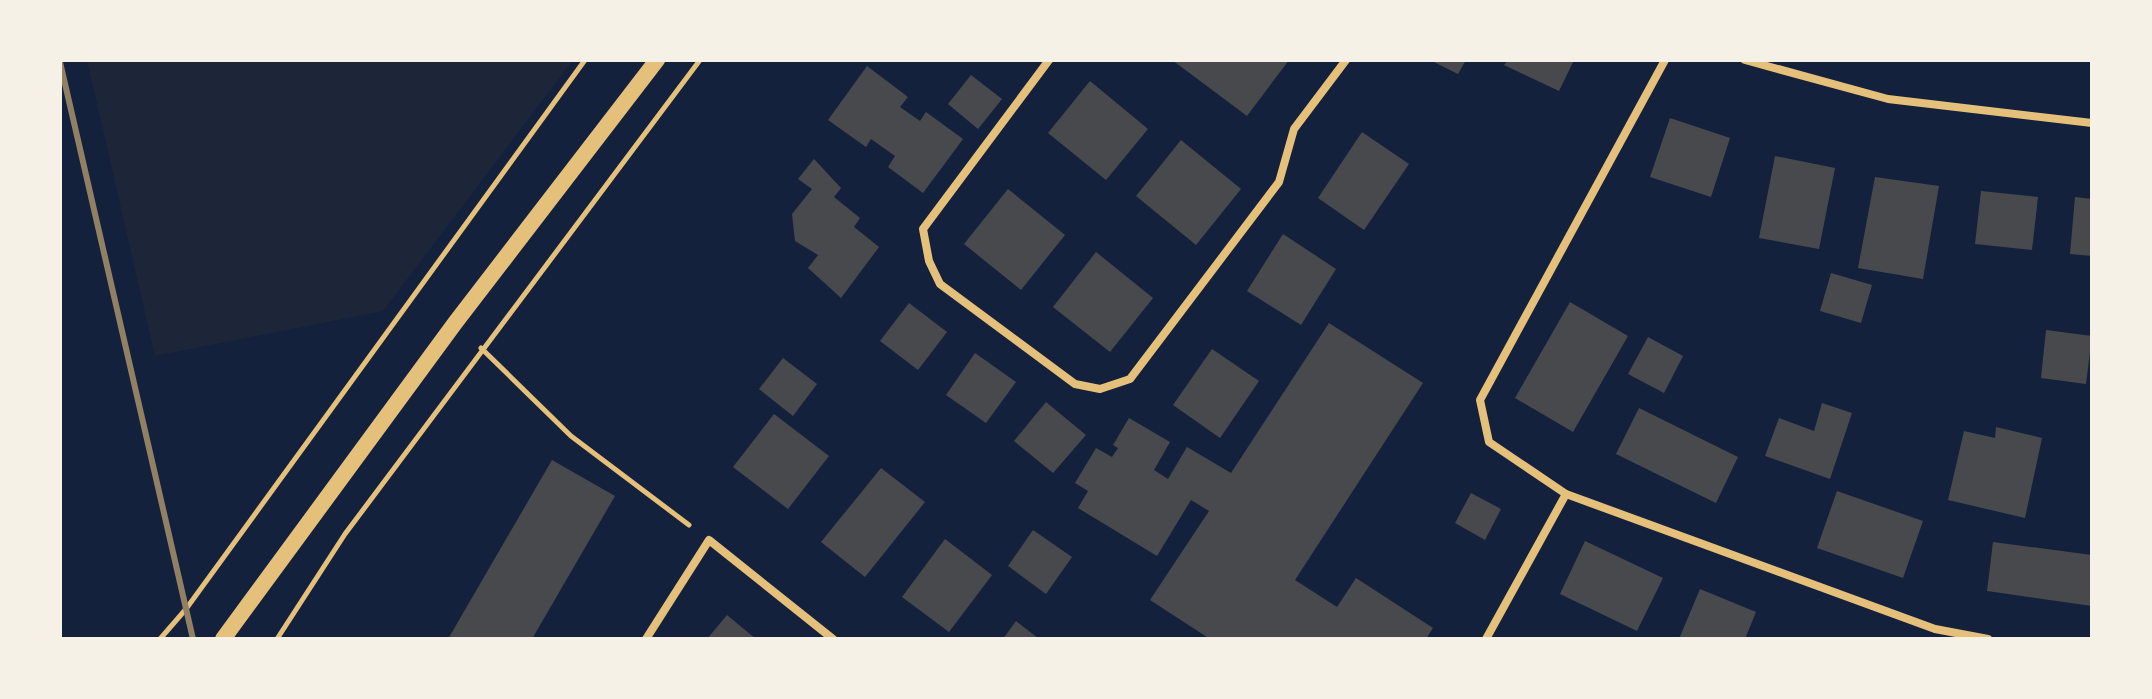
<svg xmlns="http://www.w3.org/2000/svg" width="2152" height="699" viewBox="0 0 2152 699" font-family="'Asap Condensed',sans-serif">
<style>
.green{fill:#1d2539}
.building{fill:#48494c}
.lines{fill:none;stroke-linecap:round;stroke-linejoin:round}
.path{stroke:#e5c07b;stroke-width:5}
.minor{stroke:#e5c07b;stroke-width:8}
.secondary{stroke:#e5c07b;stroke-width:16}
.rail{stroke:#918062;stroke-width:6}
</style>
<rect width="100%" height="100%" fill="#14213d"/>
<path class="green" d="M87,60H573L383,311L155,356Z"/>
<g class="building">
<path d="M1172,60H1289L1247,116Z"/>
<path d="M1430,60H1466L1458,74Z"/>
<path d="M1508,60H1574L1559,91L1504,65Z"/>
<path d="M867,66L908,97L900,107L920,121L926,112L963,139L923,193L888,167L895,156L871,139L866,147L828,120Z"/>
<path d="M971,75L1002,99L978,129L948,104Z"/>
<path d="M1090,81L1148,129L1106,180L1048,133Z"/>
<path d="M1670,118L1730,138L1711,197L1650,177Z"/>
<path d="M1362,132L1409,164L1364,230L1318,198Z"/>
<path d="M1181,140L1241,189L1196,245L1136,196Z"/>
<path d="M1775,156L1835,168L1819,249L1759,238Z"/>
<path d="M814,159L841,188L834,197L860,218L854,227L879,247L841,298L808,268L818,255L795,241L792,214L812,189L798,179Z"/>
<path d="M1875,177L1939,186L1923,279L1858,268Z"/>
<path d="M1008,189L1065,235L1021,290L964,244Z"/>
<path d="M1981,191L2038,197L2032,250L1975,244Z"/>
<path d="M2075,197L2092,199V256L2070,254Z"/>
<path d="M1283,234L1336,269L1301,325L1247,291Z"/>
<path d="M1096,252L1153,298L1110,352L1053,307Z"/>
<path d="M1831,273L1872,285L1861,323L1820,311Z"/>
<path d="M1570,302L1628,336L1573,432L1515,398Z"/>
<path d="M909,303L947,332L918,370L880,341Z"/>
<path d="M1329,323L1423,383L1295,580L1337,607L1356,578L1433,628L1426,639H1210L1150,600L1209,511L1191,500L1157,556L1078,508L1088,491L1075,483L1096,448L1112,457L1118,448L1113,445L1129,418L1170,442L1154,470L1168,479L1187,447L1231,473Z"/>
<path d="M2046,330L2092,336L2086,384L2041,378Z"/>
<path d="M1648,337L1683,356L1664,393L1628,374Z"/>
<path d="M1212,349L1259,381L1220,438L1173,405Z"/>
<path d="M975,353L1016,382L986,423L946,395Z"/>
<path d="M783,358L817,384L793,416L759,389Z"/>
<path d="M1046,402L1086,435L1053,473L1014,441Z"/>
<path d="M1822,403L1852,413L1830,479L1765,456L1779,418L1814,431Z"/>
<path d="M1639,408L1738,457L1716,503L1616,454Z"/>
<path d="M774,414L829,456L788,509L733,467Z"/>
<path d="M1996,427L2042,438L2025,518L1948,500L1964,431L1995,438Z"/>
<path d="M552,460L615,496L532,639H448Z"/>
<path d="M881,468L925,502L865,577L821,542Z"/>
<path d="M1837,491L1923,521L1903,578L1817,548Z"/>
<path d="M1471,493L1501,509L1485,540L1455,523Z"/>
<path d="M1033,530L1072,557L1046,594L1008,566Z"/>
<path d="M945,539L992,575L949,632L902,597Z"/>
<path d="M1585,541L1663,578L1637,631L1560,594Z"/>
<path d="M1993,542L2092,555V606L1987,591Z"/>
<path d="M1700,589L1756,612L1745,639H1679Z"/>
<path d="M727,615L756,639H707Z"/>
<path d="M1016,621L1039,639H1003Z"/>
</g>
<g class="lines">
<g class="path">
<path d="M481,348L571,436L689,525"/>
<path d="M160,639L186,609L585,60"/>
<path d="M277,639L345,534L700,60"/>
</g>
<g class="minor">
<path d="M1049,60L923,229L929,261L940,284L1075,384L1100,389L1130,379L1279,182L1294,129L1346,60"/>
<path d="M1665,60L1480,400L1489,442L1566,494L1935,629L1988,639"/>
<path d="M1745,60L1888,99L2092,123"/>
<path d="M646,639L709,540L833,639"/>
<path d="M1486,639L1566,494"/>
</g>
<path class="secondary" d="M223,639L455,323L657,60"/>
<path class="rail" d="M60,62L193,639"/>
</g>
<rect width="2152" height="699" fill="none" stroke="#f6f1e7" stroke-width="124"/>
</svg>
